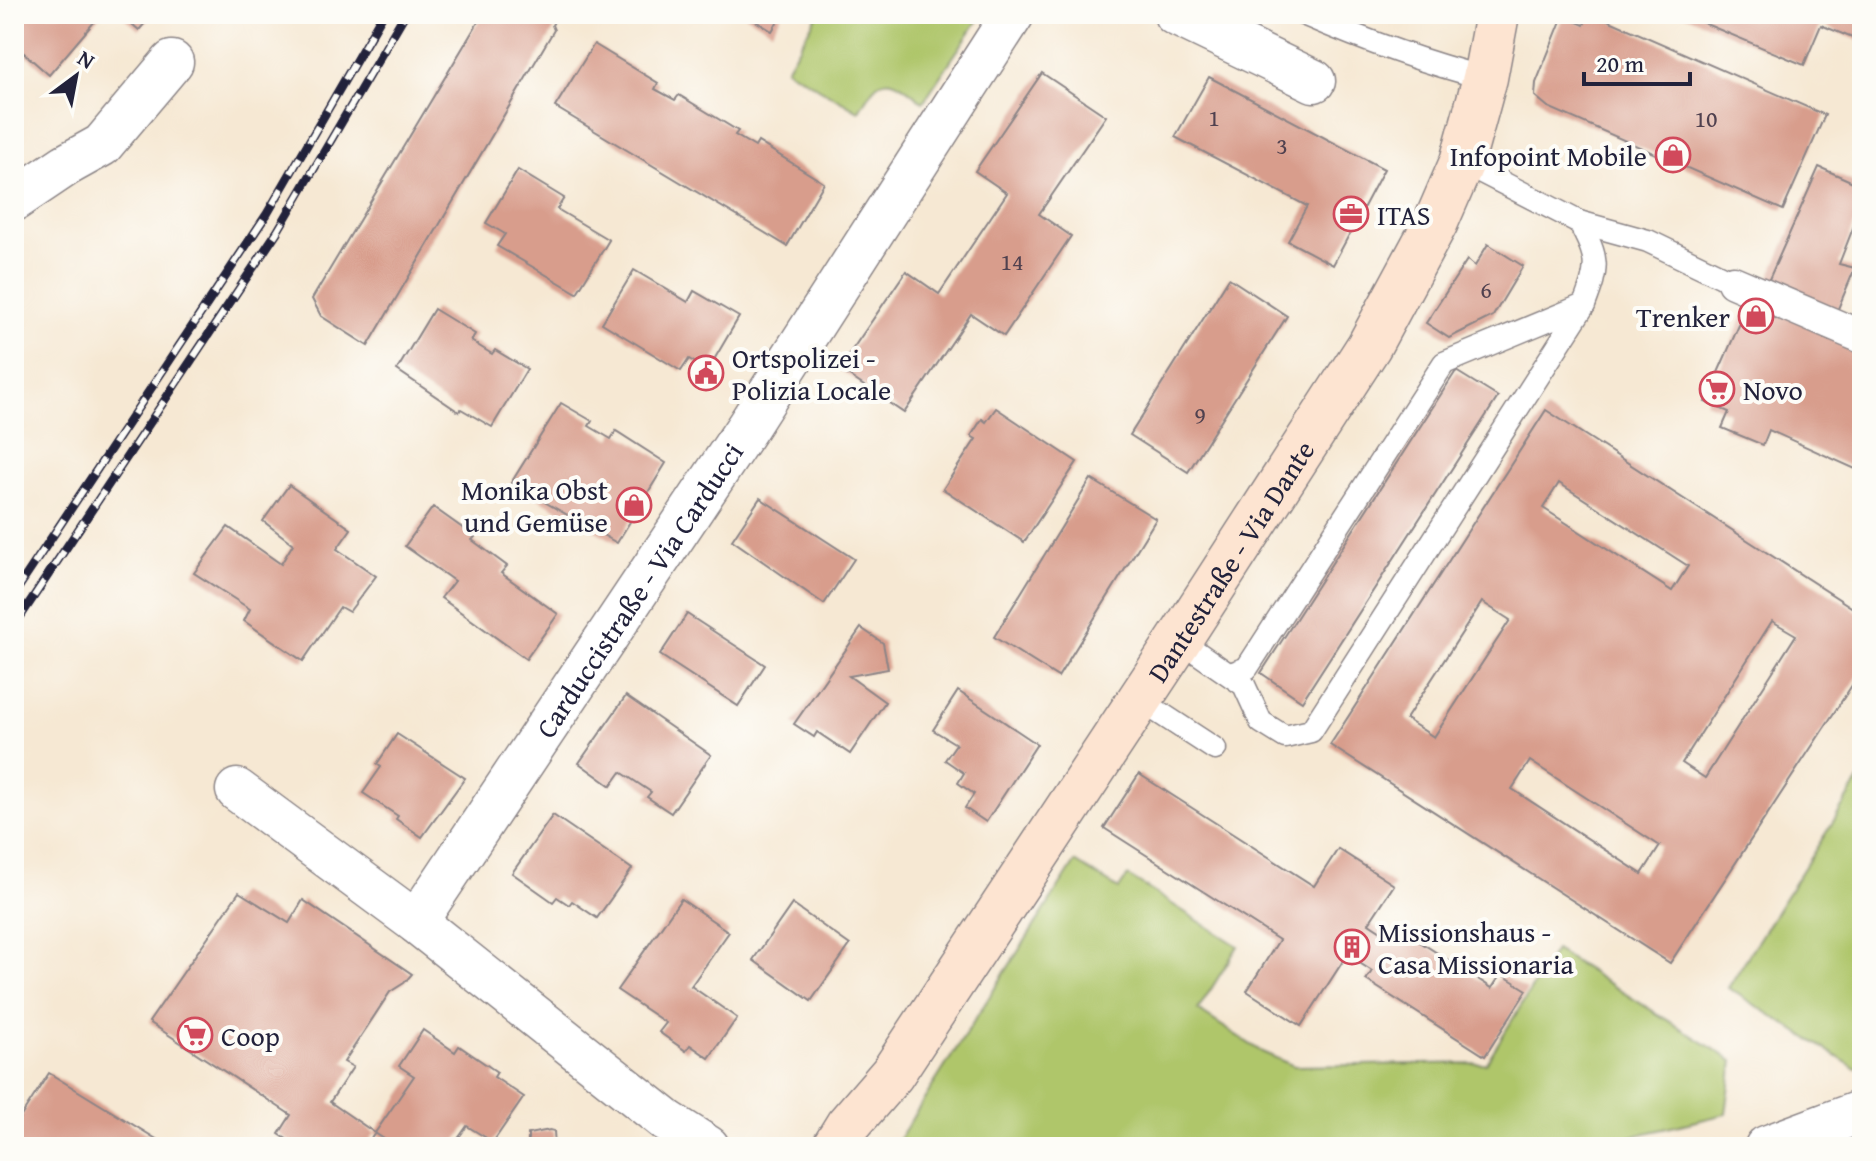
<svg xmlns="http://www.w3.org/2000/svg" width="1876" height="1161" viewBox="0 0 1876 1161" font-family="'Gentium Book Plus',serif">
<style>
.green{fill:#afc66b;stroke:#687453;stroke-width:2}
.building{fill:#d89d8c;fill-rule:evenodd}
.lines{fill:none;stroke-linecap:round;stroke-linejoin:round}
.service-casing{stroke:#8c8587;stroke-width:25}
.pedestrian-casing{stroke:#8c8587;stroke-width:35}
.minor-casing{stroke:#8c8587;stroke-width:45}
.secondary-casing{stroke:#8c8587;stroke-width:47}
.service{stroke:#fff;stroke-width:22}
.pedestrian{stroke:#fff;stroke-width:32}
.minor{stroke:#fff;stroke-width:42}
.secondary{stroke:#fde4d1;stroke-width:44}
.rail-casing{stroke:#22223b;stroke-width:9}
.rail{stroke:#fdfcf7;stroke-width:6;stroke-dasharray:18;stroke-linecap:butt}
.labels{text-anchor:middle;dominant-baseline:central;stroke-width:8;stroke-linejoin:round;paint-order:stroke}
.number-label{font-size:24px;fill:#50414f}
.poi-label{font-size:28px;fill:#22223b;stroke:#fdfcf7;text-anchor:start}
.street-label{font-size:28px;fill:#22223b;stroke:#fdfcf7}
</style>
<rect width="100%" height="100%" fill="#fdfcf7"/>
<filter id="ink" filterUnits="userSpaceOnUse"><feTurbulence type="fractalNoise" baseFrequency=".0125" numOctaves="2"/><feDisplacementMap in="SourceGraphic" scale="16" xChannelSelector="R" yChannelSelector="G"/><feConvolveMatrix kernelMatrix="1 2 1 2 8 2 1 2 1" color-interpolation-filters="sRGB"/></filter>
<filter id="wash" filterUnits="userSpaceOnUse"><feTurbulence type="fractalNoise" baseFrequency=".006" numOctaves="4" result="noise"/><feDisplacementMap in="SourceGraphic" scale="32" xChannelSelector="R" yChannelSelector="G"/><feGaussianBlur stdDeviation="1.8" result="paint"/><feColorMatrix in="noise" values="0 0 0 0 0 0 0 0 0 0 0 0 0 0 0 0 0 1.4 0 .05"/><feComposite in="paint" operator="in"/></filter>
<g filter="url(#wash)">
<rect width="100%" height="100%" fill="#f6e8d3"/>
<g class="green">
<path d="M818,14H982L923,102C889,73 881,71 859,111L786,69Z"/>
<path d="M1862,776V1067L1855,1068L1728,988Z"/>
<path d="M1075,862L1119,889L1128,876L1238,946L1198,1010L1262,1052L1294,1066L1486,1063L1555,950L1733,1061L1726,1114L1588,1147H894Z"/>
</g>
<g id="blocks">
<g class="building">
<path d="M14,14H101L49,75L24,53L14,64Z"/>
<path d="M120,14H153L139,30Z"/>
<path d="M483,14H558L552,25L554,30L368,346L321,316L312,299Z"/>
<path d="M744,14H782L772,31Z"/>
<path d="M1589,14H1594L1825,115L1783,210L1548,107L1535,96L1536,83L1563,16L1584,25Z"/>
<path d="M1682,14H1862V42L1821,25L1804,65Z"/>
<path d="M594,44L658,83L655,89L675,100L679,95L738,131L735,135L755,147L758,142L824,183L787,246L555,107Z"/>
<path d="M1042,73L1106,116L1039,214L1071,236L1004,336L971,314L904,413L839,369L906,271L939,294L1007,193L975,171Z"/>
<path d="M1209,77L1384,169L1333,265L1288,241L1307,206L1175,137Z"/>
<path d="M1819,167L1862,186V205L1839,264L1855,268L1835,316L1766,286Z"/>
<path d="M518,170L564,198L557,209L609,240L577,293L497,246L505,234L486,223Z"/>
<path d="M1488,244L1523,266L1493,316L1449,338L1426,323L1467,260L1475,266Z"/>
<path d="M634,270L688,302L694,291L739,317L708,370L689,359L681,371L602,323Z"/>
<path d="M1229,278L1287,316L1188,472L1130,435Z"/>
<path d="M1751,298L1862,347V472L1769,430L1763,445L1722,428L1729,412L1705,402Z"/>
<path d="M434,309L475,334L471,341L492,354L495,350L527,369L492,427L461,409L459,412L397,370Z"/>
<path d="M1456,371L1498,397L1302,701L1261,673Z"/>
<path d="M561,403L592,421L589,426L611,439L616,431L666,463L617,543L511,483Z"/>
<path d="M996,408L1077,462L1024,542L943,489L976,439L971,436L982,419L986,422Z"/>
<path d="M1546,410L1862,614V670L1670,963L1330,745ZM1559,483L1688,566L1672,591L1543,508ZM1482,602L1510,620L1434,737L1406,719ZM1772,621L1796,635L1705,778L1682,763ZM1530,761L1660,846L1642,874L1512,789Z"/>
<path d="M1091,479L1156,519L1058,677L994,637Z"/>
<path d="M289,485L351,529L337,549L376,576L349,612L340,607L303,661L244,621L250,609L194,573L228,527L281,564L293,544L263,521Z"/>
<path d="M760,498L854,559L824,604L732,540Z"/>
<path d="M433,507L475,537L472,540L507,566L501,573L558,614L526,659L441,598L454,581L405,546Z"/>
<path d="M687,614L765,665L738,706L660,655Z"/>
<path d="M861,628L883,643L888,669L849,676L885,702L850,754L817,732L814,737L794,724Z"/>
<path d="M958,691L1037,744L986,822L965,808L974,794L958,783L964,773L945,760L956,744L933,730Z"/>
<path d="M626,696L711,755L671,813L647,797L651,792L621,772L611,786L579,763Z"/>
<path d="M397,734L465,778L422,837L396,819L398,816L363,793L381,767L377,764Z"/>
<path d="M1139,774L1314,886L1338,849L1394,885L1369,923L1392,938L1398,928L1492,988L1501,974L1527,990L1485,1056L1366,980L1372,971L1347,955L1301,1026L1247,991L1279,940L1104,828Z"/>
<path d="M553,815L632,869L597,918L572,901L569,905L557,897L553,902L512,873Z"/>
<path d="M239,892L289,923L303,900L412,974L404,983L390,992L344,1062L353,1067L330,1102L375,1133L365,1147H288L291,1142L279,1134L291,1115L149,1022Z"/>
<path d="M1862,892V910L1853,901Z"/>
<path d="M681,899L729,932L691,986L737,1018L709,1058L690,1045L686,1051L659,1032L666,1023L617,990Z"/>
<path d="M792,904L850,945L811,1001L753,960Z"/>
<path d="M423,1030L455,1052L459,1046L497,1072L494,1077L524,1097L493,1142L467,1126L452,1147H396L375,1133L414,1076L399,1066Z"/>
<path d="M49,1073L166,1145L167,1147H14V1127Z"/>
<path d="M550,1130L554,1131L555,1147H528V1134Z"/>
<path d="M586,1141L588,1147H557V1145Z"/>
</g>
</g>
</g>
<g filter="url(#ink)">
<use href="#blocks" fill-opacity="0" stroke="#8c8587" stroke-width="2"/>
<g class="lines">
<g class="service-casing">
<g id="service">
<path d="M1303,14C1363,40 1422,62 1485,78"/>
<path d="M1462,162L1579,222L1648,241L1733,282"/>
<path d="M1179,640L1244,685L1261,722L1285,737L1311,731L1584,305C1599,266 1599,260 1579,222"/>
<path d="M1230,674L1247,668L1444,363L1584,305"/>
<path d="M1140,700L1215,749"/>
</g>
</g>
<g class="pedestrian-casing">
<path id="pedestrian" d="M1733,282L1862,337"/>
</g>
<g class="minor-casing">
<g id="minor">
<path d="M1175,14L1314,81"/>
<path d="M14,200L66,165L102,145L172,62"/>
<path d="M237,790L416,922L667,1121L708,1147"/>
<path id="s1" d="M416,922L748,426L1013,14"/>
<path d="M1766,1147L1862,1111"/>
</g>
</g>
<g class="secondary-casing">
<g id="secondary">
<path id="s2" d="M834,1147L847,1126L892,1074L1179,640L1369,346L1436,222L1462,162L1485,78L1497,14"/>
</g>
</g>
<use href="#service" class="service"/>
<use href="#pedestrian" class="pedestrian"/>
<use href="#minor" class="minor"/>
<use href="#secondary" class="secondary"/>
<g class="rail-casing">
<g id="rail">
<path d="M14,594L267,214L383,14"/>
<path d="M14,626L277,232L405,14"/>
</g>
</g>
<use href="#rail" class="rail"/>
</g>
</g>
<defs>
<g id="shop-ring" transform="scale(1.8)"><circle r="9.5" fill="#fdfcf7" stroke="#d1495b" stroke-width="1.5"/><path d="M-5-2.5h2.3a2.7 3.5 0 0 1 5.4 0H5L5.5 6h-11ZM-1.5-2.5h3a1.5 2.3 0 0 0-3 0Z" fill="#d1495b"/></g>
<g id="office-ring" transform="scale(1.8)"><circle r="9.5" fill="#fdfcf7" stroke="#d1495b" stroke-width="1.5"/><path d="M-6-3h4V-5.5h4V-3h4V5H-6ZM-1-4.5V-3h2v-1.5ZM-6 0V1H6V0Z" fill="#d1495b"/></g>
<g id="civic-ring" transform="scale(1.8)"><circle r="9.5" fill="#fdfcf7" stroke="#d1495b" stroke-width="1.5"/><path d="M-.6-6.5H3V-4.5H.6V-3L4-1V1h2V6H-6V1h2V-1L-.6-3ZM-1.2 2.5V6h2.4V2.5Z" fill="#d1495b"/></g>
<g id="supermarket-ring" transform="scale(1.8)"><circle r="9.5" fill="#fdfcf7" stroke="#d1495b" stroke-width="1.5"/><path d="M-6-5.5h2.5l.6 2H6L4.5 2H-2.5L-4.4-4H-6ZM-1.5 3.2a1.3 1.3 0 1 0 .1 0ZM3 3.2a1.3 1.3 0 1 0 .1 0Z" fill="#d1495b"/></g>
<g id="building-ring" transform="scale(1.8)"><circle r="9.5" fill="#fdfcf7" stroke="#d1495b" stroke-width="1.5"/><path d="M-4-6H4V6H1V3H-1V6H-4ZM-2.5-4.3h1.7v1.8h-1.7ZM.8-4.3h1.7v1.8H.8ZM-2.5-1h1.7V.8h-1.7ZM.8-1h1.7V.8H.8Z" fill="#d1495b"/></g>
</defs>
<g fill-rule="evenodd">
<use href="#shop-ring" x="1673" y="155"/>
<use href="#office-ring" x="1351" y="214"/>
<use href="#shop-ring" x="1756" y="316"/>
<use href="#civic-ring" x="706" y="373"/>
<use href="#supermarket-ring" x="1717" y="389"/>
<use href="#shop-ring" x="634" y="505"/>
<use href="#building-ring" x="1352" y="947"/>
<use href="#supermarket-ring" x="195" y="1035"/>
</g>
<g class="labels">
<g class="number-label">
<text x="1214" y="117">1</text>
<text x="1706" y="118">10</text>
<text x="1282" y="145">3</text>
<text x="1012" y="261">14</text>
<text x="1486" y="289">6</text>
<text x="1200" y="414">9</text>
</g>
<g class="poi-label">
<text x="1647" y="155" text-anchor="end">Infopoint Mobile</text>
<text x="1377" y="214">ITAS</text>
<text x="1730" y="316" text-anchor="end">Trenker</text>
<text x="732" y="357">Ortspolizei -<tspan x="732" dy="32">Polizia Locale</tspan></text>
<text x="1743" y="389">Novo</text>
<text x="608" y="489" text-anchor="end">Monika Obst<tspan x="608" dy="32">und Gemüse</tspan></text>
<text x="1378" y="931">Missionshaus -<tspan x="1378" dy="32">Casa Missionaria</tspan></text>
<text x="221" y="1035">Coop</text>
</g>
<g class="street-label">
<text stroke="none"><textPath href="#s2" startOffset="708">Dantestraße - Via Dante</textPath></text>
<text stroke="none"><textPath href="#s1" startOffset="400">Carduccistraße - Via Carducci</textPath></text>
</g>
</g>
<rect width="1876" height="1161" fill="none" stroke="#fdfcf7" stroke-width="48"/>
<g transform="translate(76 76) rotate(32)" stroke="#fdfcf7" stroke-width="6" paint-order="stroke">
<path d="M0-6L14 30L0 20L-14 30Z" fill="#22223b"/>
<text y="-12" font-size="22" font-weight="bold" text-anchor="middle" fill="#22223b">N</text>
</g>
<path d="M1584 72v12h106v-12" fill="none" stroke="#22223b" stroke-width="4"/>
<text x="1596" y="72" font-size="24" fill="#22223b" stroke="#fdfcf7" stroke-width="6" paint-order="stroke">20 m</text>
</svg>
